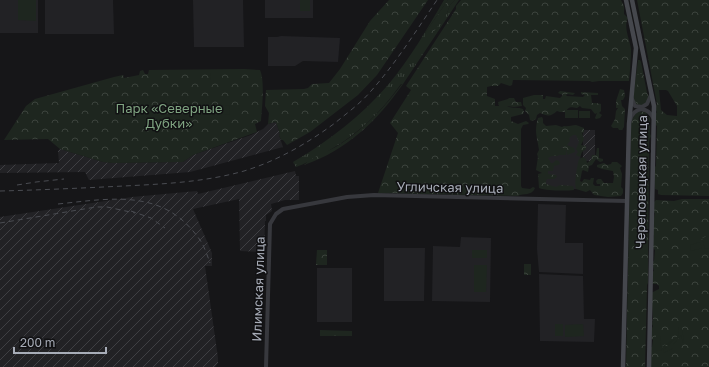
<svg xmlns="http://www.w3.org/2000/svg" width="709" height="367" viewBox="0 0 709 367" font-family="'Golos Text',sans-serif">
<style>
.built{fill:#222225}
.industrial{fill:url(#industrial-furrows)}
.grass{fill:url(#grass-tufts)}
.forest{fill:url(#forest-crowns);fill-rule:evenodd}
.pitch{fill:#1e261f}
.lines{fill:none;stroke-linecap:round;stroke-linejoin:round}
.tertiary{stroke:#37383d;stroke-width:4}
.secondary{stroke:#45474d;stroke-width:4.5}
.rail{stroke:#4a4c52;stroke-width:1;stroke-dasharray:5 4;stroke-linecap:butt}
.labels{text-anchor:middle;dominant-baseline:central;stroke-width:3;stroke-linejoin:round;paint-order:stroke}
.park-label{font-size:13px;fill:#7fa381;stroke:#111113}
.street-label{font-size:13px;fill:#a8adb8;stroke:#111113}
</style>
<defs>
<pattern id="industrial-furrows" width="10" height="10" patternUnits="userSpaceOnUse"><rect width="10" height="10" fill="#222225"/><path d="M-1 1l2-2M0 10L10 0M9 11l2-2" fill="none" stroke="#3f3f43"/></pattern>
<pattern id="grass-tufts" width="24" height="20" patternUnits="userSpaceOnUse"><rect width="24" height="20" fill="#1e261f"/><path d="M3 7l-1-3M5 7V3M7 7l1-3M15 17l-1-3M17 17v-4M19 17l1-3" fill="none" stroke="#3c433d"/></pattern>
<pattern id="forest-crowns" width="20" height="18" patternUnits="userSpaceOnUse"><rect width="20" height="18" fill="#1e261f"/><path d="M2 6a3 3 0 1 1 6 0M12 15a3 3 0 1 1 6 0" fill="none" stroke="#3c433d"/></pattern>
</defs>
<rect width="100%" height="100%" fill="#161618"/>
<g class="built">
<rect x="0" y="0" width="38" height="33"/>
<path d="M45,0H113L114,34H45Z"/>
<path d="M193,0H243L244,47H194Z"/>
<rect x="265" y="0" width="48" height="18"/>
<path d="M281,36L340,38L338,62L303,61L295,66H268V37H277Z"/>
<path d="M546,131H581L580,189H546Z"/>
<path d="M538,204L566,205L565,243H583V274L539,272L537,249Z"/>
<path d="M461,237L491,238L490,302L432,301L433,246L460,247Z"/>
<path d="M384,248H425L424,301H384Z"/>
<rect x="317" y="268" width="35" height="54"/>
<path d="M539,274L583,276L584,319H595L594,342L540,341Z"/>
</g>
<g class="industrial">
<path d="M276,122L280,134L279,135L283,147L190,172L89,180L85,172L0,173V165L59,163L58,151L60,149L103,162L113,163L183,162L193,155L251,135L263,129L268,124Z"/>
<rect x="583" y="130" width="12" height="31"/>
<path d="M295,171L296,176H299V200H285L271,204L272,211L266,215V221H265L264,252L240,251L239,199L193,209L212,253V266H205L218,358V363L215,367H0V217L132,197L197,191L198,194Z"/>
</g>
<g class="grass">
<path d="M444,0H448L425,33V38L447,13L450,5L455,0H459L403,84H401C378,116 356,136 321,155C312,159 305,164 296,167L293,162C329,141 361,116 388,85C410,59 427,29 444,0Z"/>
<path d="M638,60H640L641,62L648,98L645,105H636L633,99Z"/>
</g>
<g class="forest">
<path d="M389,0H428L377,75L358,95L310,132L287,145L283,140H281L279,135L280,134L276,122L268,124L269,113L265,106L266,90L304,89L308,88L312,84L329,83L340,69L370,21Z"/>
<path d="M448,0H455L450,5L447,13L431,36L427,38H425V33Z"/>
<path d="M461,0H621L624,6V14L628,18C623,27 630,40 631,49C631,60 630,70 629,81H599L592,82L590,81L514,80H513L512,85L510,86L501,83L498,86H491L487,87V96L495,99V106H499L498,102L508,99L509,98H514L516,102H521L522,106L514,107L507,106C512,109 518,107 523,109L524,112L523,114L511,117V121L518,124L526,121L529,123L528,124L523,125L521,129V186L522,188L530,189L533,187L535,188C532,196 523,193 518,196L378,193L398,133L390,123L411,90L406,86L456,9V6Z"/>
<path d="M637,0H709V196L661,195L658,194V190L655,189L653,169L656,166L657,126L654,123L655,115L657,112L655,108L657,104ZM659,90H666L668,91L677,106V116L667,115L661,110Z"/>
<path d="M244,69L260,70C265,81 262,108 261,121L255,124L257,132L193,155L183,162L113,163L103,162L60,149L48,139L4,140L26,106L35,99L114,77L123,75L124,78L139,75L140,71L143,70L145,74H148L149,70Z"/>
<path d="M639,74H642L644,76V87L649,97L648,103L641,106L639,103L637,104L634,100V94L636,90L635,88L637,85L636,77Z"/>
<path d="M402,84H403C377,121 347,150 304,165C313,156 328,152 339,145C364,129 384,108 402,84Z"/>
<path d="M620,89L624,90L625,96L623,100H621L622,106L625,109L624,127L622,130H619L618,128H613L611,126L615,119L616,111L618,108H616V101Z"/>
<path d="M560,91L575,93L573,95L567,94L566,95L567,96L583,97L585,95L581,94V92L598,93V95H591L592,103H596L601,104V111L599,113L602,115L600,118L596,119L595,118L597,113L595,114L591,109L582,108L580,106L577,108C570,107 570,106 565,112H560L557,111C551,116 549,117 540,113L537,115L536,119L532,121L530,120L529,115L525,111L526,108L523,105V98L534,95H543V99H545L546,96L560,98L563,95L558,93Z"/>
<path d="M645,111L650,118V134L651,136L649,141L648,283L647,285L645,367H626L631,123L632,119L637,112Z"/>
<path d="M542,117L543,119V123L546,126L556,125L562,127L564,126C569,127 571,125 576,125C579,126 581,127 584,128V132L582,133L584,139L581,145L586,146V149L582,152L580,157L576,155L578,152L576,149L579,142L576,135H573L569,138L570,141L567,145L574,148L575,152L567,155L566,149H563L562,146L558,156H552L548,158L551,163H553L556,160L559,161L560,164L558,165L554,166L553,171H548V174L556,175L557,177L554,179H547L546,181V184L556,187L560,185L573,186L574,190C565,191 548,191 539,188L538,174L542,173L536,170L538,157L537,154L539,150C537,137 534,131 538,118Z"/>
<path d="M597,148H599V158L603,159V161L600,162L596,159L592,165L589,166L588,172L583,170L582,171L580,181L582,182L584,179L590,180L591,178H594L593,184L595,186H600V184H597L596,181L598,179H601L604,183H613L614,177L613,171L602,169L597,167V165L604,163L607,165L611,164L612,162H617L622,166L620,168L622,174L621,187L623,189V193L621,196L608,197L594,195L590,190L586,192L576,189C574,183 577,166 579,159L583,157L586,159L587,163L591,160L592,155H596Z"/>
<path d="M682,199H709V367H649L650,358L652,356L650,351V347H652L653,340L650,338V332L653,326L652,324L653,318L651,293L659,289V286L657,284H653L650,282L652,272L654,271L652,262L654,261L655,250C650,246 652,241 654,236L652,233V219L654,218L655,213L653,212L652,204L656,200L674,201Z"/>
<path d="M317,250H327V265H316Z"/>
<rect x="524" y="264" width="7" height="11"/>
<path d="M320,330L352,331V336H320Z"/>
</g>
<g class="pitch">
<path d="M18,0H36V21L18,20Z"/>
<rect x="300" y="0" width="10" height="11"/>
<path d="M210,73H222V80H211Z"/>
<path d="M229,105L230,114L213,116L211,107Z"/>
<rect x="565" y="110" width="13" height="8"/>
<rect x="579" y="111" width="11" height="7"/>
<rect x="555" y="148" width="11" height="7"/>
<path d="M709,236V248L705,249L702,238Z"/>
<path d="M700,242L702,248L691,251L690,245Z"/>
<rect x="472" y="250" width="15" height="8"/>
<path d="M474,265H487L486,292H474Z"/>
<rect x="555" y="324" width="8" height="12"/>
<path d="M583,324L584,336L565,337V325Z"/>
<path d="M678,327H682L684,343H683L681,335L673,345V348L664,353L663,350L673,341L663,347L661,351L656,350V336H660L661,347L675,339L679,334Z"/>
</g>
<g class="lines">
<g class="tertiary">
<path d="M632,99L635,106L642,107L647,104L651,95"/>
<path d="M630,120C635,106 647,106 654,119"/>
<path d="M266,367L270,224L276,214L283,209L347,197L374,195L627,201"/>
</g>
<g class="secondary">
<path d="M632,0L654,106L649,367"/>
<path d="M623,367L629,124L636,48L626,0"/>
</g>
<g class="rail">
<path d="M17,185L36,182L64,179"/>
<path d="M0,191C41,190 83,188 124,186C164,184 205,182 244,171C277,161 308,143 335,123C347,113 361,103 371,91C396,63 416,31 437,0"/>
<path d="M58,204C115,198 166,188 202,243C205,249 208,257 210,263"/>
<path d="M131,211L151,218L165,228"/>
<path d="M0,223L96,207H107L135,213"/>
</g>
</g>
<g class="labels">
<g class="park-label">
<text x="169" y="108">Парк «Северные<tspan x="169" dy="15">Дубки»</tspan></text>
</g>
<g class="street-label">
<text transform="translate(641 182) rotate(-89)">Череповецкая улица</text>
<text transform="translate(450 187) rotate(1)">Угличская улица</text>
<text transform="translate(258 289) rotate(-88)">Илимская улица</text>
</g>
</g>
<path d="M14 347v6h92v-6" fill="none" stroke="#a8adb8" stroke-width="2"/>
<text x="20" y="347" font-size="12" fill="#a8adb8" stroke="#111113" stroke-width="3" paint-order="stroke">200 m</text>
</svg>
